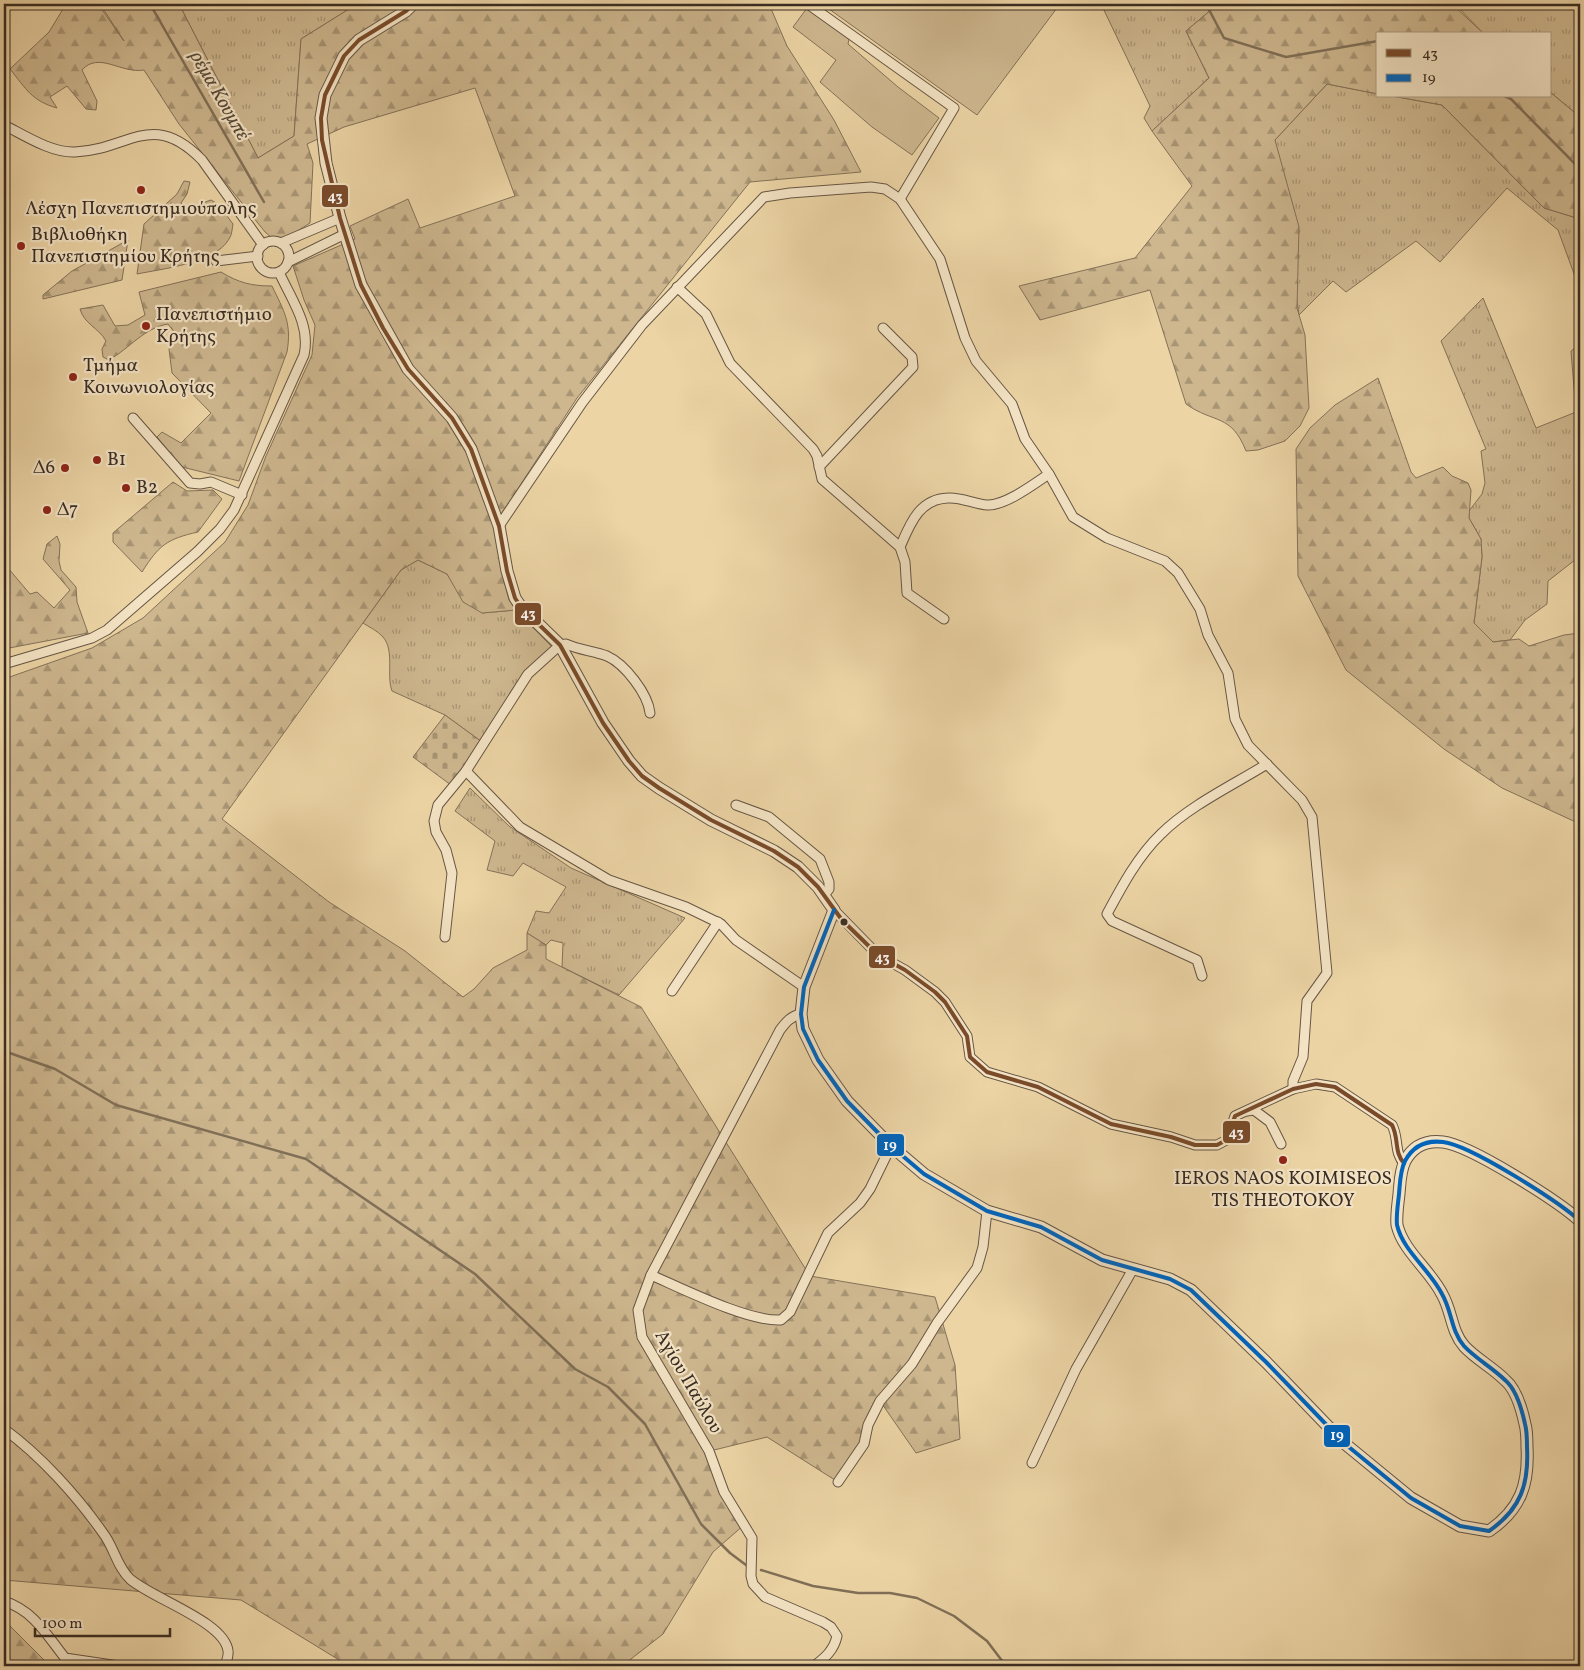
<svg xmlns="http://www.w3.org/2000/svg" width="1584" height="1670" viewBox="0 0 1584 1670" font-family="Vollkorn,serif">
<style>
.grass{fill:url(#grass-tufts);stroke:#847259}
.forest{fill:url(#forest-firs);stroke:#847259}
.cemetery{fill:url(#cemetery-stones);stroke:#847259}
.park{fill:#ceb78f;stroke:#847259}
.lines{fill:none;stroke-linecap:round;stroke-linejoin:round}
.stream{stroke:#806f57;stroke-width:2.5}
.minor-casing{stroke:#665644;stroke-width:11}
.tertiary-casing{stroke:#665644;stroke-width:13}
.minor{stroke:#f3e3c4;stroke-width:9}
.tertiary{stroke:#f3e3c4;stroke-width:11}
.bus-1-casing{stroke:#f3e3c4;stroke-width:8}
.bus-2-casing{stroke:#f3e3c4;stroke-width:8}
.bus-1{stroke:#7a4b2a;stroke-width:4}
.bus-2{stroke:#0065bd;stroke-width:4}
.poi-dot{fill:#8f2418;stroke:#f3e3c4;stroke-width:2}
.bus-dot{fill:#392c23;stroke:#f3e3c4;stroke-width:2}
.labels{text-anchor:middle;dominant-baseline:central;stroke-width:4.5;stroke-linejoin:round;paint-order:stroke}
.poi-label{font-size:19px;fill:#392c23;stroke:#f3e3c4;text-anchor:start}
.street-label{font-size:19px;fill:#392c23;stroke:#f3e3c4}
.water-label{font-size:20px;font-style:italic;fill:#564838;stroke:#f3e3c4}
.line-badge{stroke:#f3e3c4;stroke-width:2}
.badge-label{font-size:14px;text-anchor:middle;font-weight:bold;fill:#fff}
</style>
<defs>
<pattern id="grass-tufts" width="24" height="20" patternUnits="userSpaceOnUse" patternTransform="scale(1.25)"><rect width="24" height="20" fill="#ceb78f"/><path d="M3 7l-1-3M5 7V3M7 7l1-3M15 17l-1-3M17 17v-4M19 17l1-3" fill="none" stroke="#a89574"/></pattern>
<pattern id="forest-firs" width="22" height="20" patternUnits="userSpaceOnUse" patternTransform="scale(1.25)"><rect width="22" height="20" fill="#ceb78f"/><path d="M5 1l3.5 6h-7zM16 11l3.5 6h-7z" fill="#a89574"/></pattern>
<pattern id="cemetery-stones" width="16" height="16" patternUnits="userSpaceOnUse" patternTransform="scale(1.25)"><rect width="16" height="16" fill="#ceb78f"/><path d="M2 7V4a2 2 0 0 1 4 0v3zM10 15v-3a2 2 0 0 1 4 0v3z" fill="#a89574"/></pattern>
</defs>
<rect width="100%" height="100%" fill="#ecd4a5"/>
<filter id="stains"><feTurbulence type="fractalNoise" baseFrequency=".004" numOctaves="4"/><feColorMatrix values="0 0 0 0 .2 0 0 0 0 .09 0 0 0 0 .02 0 0 0 .5 -.17"/></filter>
<radialGradient id="worn" r=".72"><stop offset=".6" stop-color="#630" stop-opacity="0"/><stop offset="1" stop-color="#630" stop-opacity=".3"/></radialGradient>
<g class="grass">
<path d="M179,4H357L301,39L294,136L258,158Z"/>
<path d="M1101,4H1218L1186,31L1209,78L1152,131L1144,118L1150,106Z"/>
<path d="M1455,4H1580V117L1550,92V34H1484Z"/>
<path d="M1327,84L1378,94V96H1392L1442,105L1544,208L1580,219V290L1558,230L1507,188L1440,262L1416,241L1346,292L1333,281L1299,315L1275,140Z"/>
<path d="M1483,298L1536,428L1576,412L1571,351L1580,344V556L1548,581L1547,604L1525,620L1510,640L1493,642L1474,623L1482,557L1481,539L1469,518V511L1482,494L1485,483L1481,451L1486,449L1441,341Z"/>
<path d="M418,560L447,574L454,585L482,613L516,610L553,648L482,742L445,715L392,691C386,675 395,651 383,637C378,631 369,627 363,623L401,570Z"/>
<path d="M470,788L509,826L571,868L685,918L619,995L562,967L563,943L551,940L546,945L527,933L536,911L549,913L566,887L523,863L513,876L487,870L495,841L455,811Z"/>
</g>
<g class="forest">
<path d="M66,4H98L124,41L100,4H179L258,158L294,136L301,39L357,4H769L787,46L834,120L861,172L750,182L577,398L504,510L494,527L504,581L509,600L516,610L482,613L463,602L447,574L418,560L401,570L222,819L329,902L405,951L463,997L474,989L493,968L527,950V933L546,945V959L641,1007L810,1276L935,1297L955,1365L960,1439L916,1453L880,1401L864,1444L838,1482L767,1437L710,1451L744,1525L713,1552L663,1634L622,1666H349L241,1600L4,1580V679L92,648L143,618L225,542L248,505L266,456L312,355L315,325L304,300L293,266L355,239L350,226L408,199L420,228L515,196L475,88L344,127L307,144L313,163L310,223L283,240L272,238L265,232L179,124L144,70C121,74 99,51 82,70L97,101L96,110L86,109L67,86L50,97L57,108C32,101 26,89 10,69L49,32Z"/>
<path d="M1218,4H1452L1484,34H1378V94L1327,84L1275,140L1299,227L1297,308L1305,335L1309,408L1300,426L1285,441L1258,450L1246,451C1231,413 1214,424 1186,404L1150,290L1040,320L1019,286L1135,258L1192,186L1152,131L1209,78L1186,31Z"/>
<path d="M1550,92L1580,117V219L1544,208L1442,105L1392,96H1550Z"/>
<path d="M184,181L190,182L187,194L181,203L186,209L211,200L218,204L233,224C232,229 232,235 229,239C216,263 161,269 137,274L144,224L177,194Z"/>
<path d="M128,240L122,280L43,299V295L72,271Z"/>
<path d="M221,272C239,283 252,286 272,286C284,311 292,323 287,352L239,481L182,467L157,437L162,432L181,443L211,413L172,373L169,349L175,333L168,324C144,328 130,348 109,360L103,357L102,349L106,341C99,328 84,324 80,309L103,305L115,326L128,325L145,315L139,292Z"/>
<path d="M1378,378L1411,472L1416,478L1443,467L1452,476L1468,483L1471,490L1469,518L1481,539L1482,557L1474,623L1493,642L1519,639L1529,646L1564,635L1580,633V824L1502,788L1444,749L1346,670L1298,576L1296,449L1310,428L1335,405Z"/>
<path d="M173,482L187,491L213,490L222,499L198,532C167,539 159,545 142,572L113,542V533Z"/>
<path d="M57,536L60,544L59,561L61,570L76,587L77,602L88,633L4,649V571L8,568L30,594L37,592L54,608L70,590L43,559L47,544Z"/>
<path d="M4,1623L8,1624L50,1666H4Z"/>
</g>
<path class="cemetery" d="M445,715L482,742L451,785L413,757Z"/>
<g class="park">
<path d="M822,4H1060L977,115Z"/>
<path d="M807,8L849,39L848,44L898,87L939,118L912,155L872,127L820,82L836,60L793,27Z"/>
</g>
<g class="lines">
<g class="stream">
<path d="M150,4L264,202"/>
<path d="M1206,4L1224,38L1286,57L1378,41"/>
<path d="M1504,96L1511,99L1580,169"/>
<path d="M4,1051L55,1069L116,1105L306,1159L475,1274L575,1369L608,1387L645,1424L701,1524L730,1553L746,1565"/>
<path d="M761,1570L813,1586L858,1593H890L917,1598L954,1616L987,1641L1006,1666"/>
</g>
<g class="minor-casing">
<g id="minor">
<path d="M808,4L954,108L900,199"/>
<path d="M4,125C24,135 51,153 75,152C129,150 152,109 202,160L263,245"/>
<circle cx="273" cy="257" r="16"/>
<path d="M281,243L340,218"/>
<path d="M216,261L258,256"/>
<path d="M288,262L345,234"/>
<path d="M677,287L706,314L730,363L813,449L817,456L822,479L900,547L905,562L907,593L944,619"/>
<path d="M133,418L190,483L200,484L211,482L242,495"/>
<path d="M819,467L913,367L912,357L883,328"/>
<path d="M1049,474L1073,517L1107,538L1165,561L1178,573L1200,609L1208,635L1228,673L1235,719L1248,745L1302,800L1312,817L1327,973L1307,1001L1303,1057L1293,1081V1089"/>
<path d="M499,526L582,403L642,325L764,197L790,193L871,187L885,189L900,199L940,259L965,338L976,361L1012,404L1025,439L1049,474C1034,484 1005,506 987,505C974,504 961,497 948,498C919,499 910,524 900,547"/>
<path d="M4,664L92,638L107,630L197,552L220,529L234,510L304,355C311,325 291,299 279,272"/>
<path d="M466,771L520,827L609,880L686,907L721,924L736,940L804,987"/>
<path d="M736,805L769,817L820,859L829,882V889L824,895"/>
<path d="M834,910L878,955L905,970L935,992L945,1002L967,1036L970,1057L987,1072L1038,1087L1111,1124L1171,1137L1195,1145H1217L1236,1135L1237,1129L1233,1122L1235,1116L1293,1089L1316,1084L1335,1087L1392,1125C1399,1138 1394,1153 1404,1163"/>
<path d="M445,937L452,873L446,850L436,832L434,821L438,805L466,771L528,674L560,645L566,644C579,650 594,651 607,656C625,664 648,694 650,713"/>
<path d="M1202,976L1197,960L1112,921L1107,914C1122,886 1138,856 1161,834C1189,806 1233,785 1267,764"/>
<path d="M672,991L718,922"/>
<path d="M1247,1111L1254,1110L1270,1122L1281,1144"/>
<path d="M651,1275L780,1030C786,1022 791,1016 801,1014"/>
<path d="M4,1429C40,1455 77,1496 103,1533C114,1547 117,1567 130,1579C153,1599 225,1622 228,1651C229,1656 226,1662 225,1666"/>
<path d="M1032,1463L1076,1369L1133,1269"/>
<path d="M838,1482L864,1444L868,1425L880,1401L912,1364L937,1323L977,1268L983,1247L987,1211"/>
<path d="M4,1601C34,1611 46,1634 65,1658L119,1666"/>
<path d="M814,1666C825,1658 834,1650 837,1636L831,1627L823,1622L765,1597L753,1584L751,1576L752,1538L724,1492L709,1451L642,1337L638,1310L651,1275C683,1289 749,1322 781,1320L790,1312L828,1233L860,1203L870,1189L891,1146"/>
</g>
</g>
<g class="tertiary-casing">
<path id="tertiary" d="M413,4L406,11L359,40L344,56L325,95L321,118L326,163L340,218L361,285L408,369L452,418L471,449L499,526L507,571L515,598L521,607L560,645L603,723L629,761L642,776L659,788L711,820L774,851L798,867L818,887L834,910L804,987L801,1014L803,1029L818,1060L847,1101L891,1146L924,1174L987,1211L1041,1227L1102,1260L1170,1279L1191,1290L1266,1362L1344,1443L1411,1498L1460,1526L1489,1531C1521,1509 1529,1484 1527,1447C1527,1439 1527,1431 1525,1424C1522,1410 1516,1389 1505,1380C1492,1367 1476,1359 1464,1346C1451,1331 1452,1311 1442,1294C1430,1270 1403,1251 1397,1225C1396,1215 1398,1204 1399,1194C1400,1183 1400,1171 1405,1161C1413,1146 1426,1140 1443,1142C1470,1145 1558,1201 1580,1221"/>
</g>
<use href="#minor" class="minor"/>
<use href="#tertiary" class="tertiary"/>
<g class="bus-1-casing">
<path id="bus-1" d="M413,4L406,11L359,40L344,56L325,95L321,118L322,140L340,218L361,285L383,328L408,369L452,418L471,449L499,526L507,571L515,598L521,607L560,645L603,723L629,761L642,776L659,788L711,820L774,851L798,867L818,887L842,920L878,955L905,970L935,992L945,1002L967,1036L970,1057L987,1072L1038,1087L1111,1124L1171,1137L1195,1145H1217L1236,1135L1237,1129L1233,1122L1235,1116L1293,1089L1316,1084L1335,1087L1392,1125C1399,1138 1394,1153 1404,1163"/>
</g>
<g class="bus-2-casing">
<path id="bus-2" d="M834,910L804,987L801,1014L803,1029L818,1060L847,1101L891,1146L924,1174L987,1211L1041,1227L1102,1260L1170,1279L1191,1290L1266,1362L1344,1443L1411,1498L1460,1526L1489,1531C1521,1509 1529,1484 1527,1447C1527,1439 1527,1431 1525,1424C1522,1410 1516,1389 1505,1380C1492,1367 1476,1359 1464,1346C1451,1331 1452,1311 1442,1294C1430,1270 1403,1251 1397,1225C1396,1215 1398,1204 1399,1194C1400,1183 1400,1171 1405,1161C1413,1146 1426,1140 1443,1142C1470,1145 1558,1201 1580,1221"/>
</g>
<use href="#bus-1" class="bus-1"/>
<use href="#bus-2" class="bus-2"/>
</g>
<g class="poi-dot">
<circle cx="141" cy="190" r="5"/>
<circle cx="21" cy="246" r="5"/>
<circle cx="146" cy="326" r="5"/>
<circle cx="73" cy="377" r="5"/>
<circle cx="97" cy="460" r="5"/>
<circle cx="65" cy="468" r="5"/>
<circle cx="126" cy="488" r="5"/>
<circle cx="47" cy="510" r="5"/>
<circle cx="1283" cy="1160" r="5"/>
</g>
<circle class="bus-dot" cx="844" cy="922" r="4.5"/>
<g class="labels">
<g class="poi-label">
<text x="141" y="209" text-anchor="middle">Λέσχη Πανεπιστημιούπολης</text>
<text x="31" y="235">Βιβλιοθήκη<tspan x="31" dy="22">Πανεπιστημίου Κρήτης</tspan></text>
<text x="156" y="315">Πανεπιστήμιο<tspan x="156" dy="22">Κρήτης</tspan></text>
<text x="83" y="366">Τμήμα<tspan x="83" dy="22">Κοινωνιολογίας</tspan></text>
<text x="107" y="460">Β1</text>
<text x="55" y="468" text-anchor="end">Δ6</text>
<text x="136" y="488">Β2</text>
<text x="57" y="510">Δ7</text>
<text x="1283" y="1179" text-anchor="middle">IEROS NAOS KOIMISEOS<tspan x="1283" dy="22">TIS THEOTOKOY</tspan></text>
</g>
<g class="street-label">
<text transform="translate(688 1382) rotate(60)">Αγίου Παύλου</text>
</g>
<g class="water-label">
<text transform="translate(219 96) rotate(60)">ρέμα Κουμπέ</text>
</g>
</g>
<g class="line-badge">
<rect x="321" y="184" width="28" height="24" rx="5" fill="#7a4b2a"/>
<rect x="514" y="602" width="28" height="24" rx="5" fill="#7a4b2a"/>
<rect x="868" y="945" width="28" height="24" rx="5" fill="#7a4b2a"/>
<rect x="1222" y="1120" width="29" height="24" rx="5" fill="#7a4b2a"/>
<rect x="876" y="1133" width="29" height="24" rx="5" fill="#0065bd"/>
<rect x="1323" y="1424" width="28" height="24" rx="5" fill="#0065bd"/>
</g>
<g class="badge-label">
<text x="335" y="201">43</text>
<text x="528" y="618">43</text>
<text x="882" y="962">43</text>
<text x="1236" y="1137">43</text>
<text x="890" y="1150">19</text>
<text x="1337" y="1440">19</text>
</g>
<rect width="1584" height="1670" fill="none" stroke="#ecd4a5" stroke-width="20"/>
<rect x="5" y="5" width="1574" height="1660" fill="none" stroke="#392c23" stroke-width="2.5"/>
<rect x="10" y="10" width="1564" height="1650" fill="none" stroke="#392c23"/>
<rect x="1376" y="32" width="175" height="65" fill="#f3e3c4" stroke="#a99a84"/>
<rect x="1386" y="49" width="25" height="8" fill="#7a4b2a" stroke="#a99a84"/>
<text x="1422" y="58" font-size="15" fill="#392c23">43</text>
<rect x="1386" y="74" width="25" height="8" fill="#0065bd" stroke="#a99a84"/>
<text x="1422" y="82" font-size="15" fill="#392c23">19</text>
<path d="M35 1628v8h135v-8" fill="none" stroke="#392c23" stroke-width="2.5"/>
<text x="42" y="1628" font-size="15" fill="#392c23" stroke="#f3e3c4" stroke-width="4" paint-order="stroke">100 m</text>
<rect width="100%" height="100%" filter="url(#stains)"/>
<rect width="100%" height="100%" fill="url(#worn)"/>
</svg>
